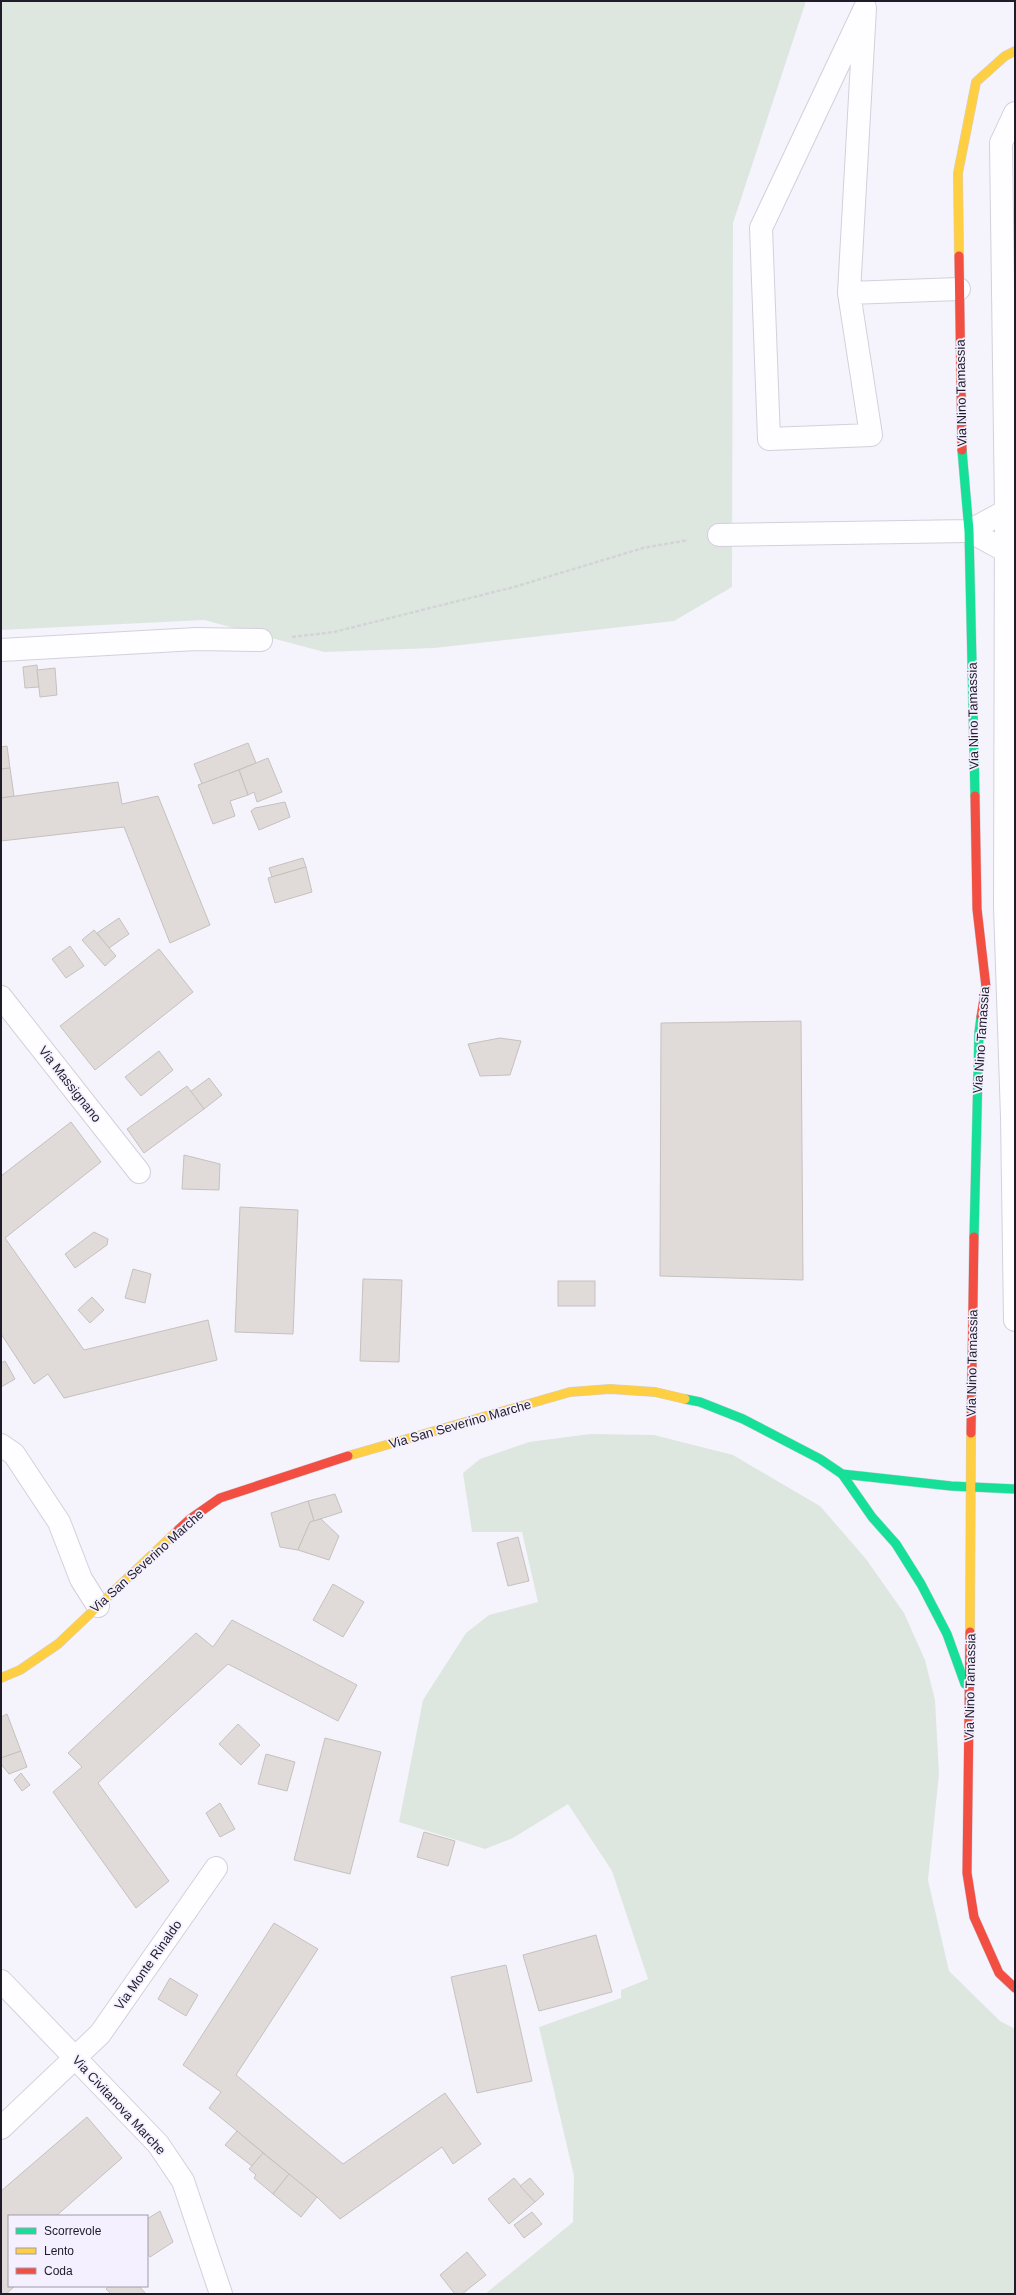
<svg xmlns="http://www.w3.org/2000/svg" width="1016" height="2295" viewBox="0 0 1016 2295" font-family="Helvetica,sans-serif">
<style>
.green{fill:#dde7df}
.building{fill:#e0dbd8;stroke:#c6c1be}
.lines{fill:none;stroke-linecap:round;stroke-linejoin:round}
.lane-casing{stroke:#d3d0db;stroke-width:24}
.street-casing{stroke:#d3d0db;stroke-width:24}
.fast-casing{stroke:#d3d0db;stroke-width:10}
.slow-casing{stroke:#d3d0db;stroke-width:10}
.jam-casing{stroke:#d3d0db;stroke-width:10}
.path{stroke:#d4d4d8;stroke-width:2.5;stroke-dasharray:4 2;stroke-linecap:butt}
.lane{stroke:#fefdff;stroke-width:22}
.street{stroke:#fefdff;stroke-width:22}
.fast{stroke:#16e098;stroke-width:9}
.slow{stroke:#ffcf43;stroke-width:9}
.jam{stroke:#f24e42;stroke-width:9}
.labels{text-anchor:middle;dominant-baseline:central;stroke-width:3.5;stroke-linejoin:round;paint-order:stroke}
.street-label{font-size:13px;fill:#1f1b28;stroke:#f4f0ff}
</style>
<rect width="100%" height="100%" fill="#f5f4fc"/>
<g class="green">
<path d="M1,1H806L733,223L732,587L674,621L434,648L324,652L204,620L1,630Z"/>
<path d="M590,1434L654,1435L733,1455L820,1506L866,1559L904,1613L925,1660L935,1700L939,1774L928,1880L949,1971L1000,2021L1015,2029V2294H485L573,2222L574,2176L539,2027L621,1998V1990L648,1979L612,1871L568,1804L513,1838L485,1849L399,1822L423,1700L466,1633L489,1615L538,1602L522,1532H472L463,1473L480,1459L529,1442Z"/>
</g>
<g class="building">
<path d="M37,665L39,687L25,688L23,667Z"/>
<path d="M55,668L57,695L40,697L37,670Z"/>
<path d="M248,743L256,763L202,784L194,764Z"/>
<path d="M7,746L10,768L1,769V747Z"/>
<path d="M268,758L282,792L257,802L254,792L248,795L239,770Z"/>
<path d="M10,768L14,796L1,798V769Z"/>
<path d="M239,770L248,795L230,801L235,816L213,824L198,785Z"/>
<path d="M118,782L122,804L158,796L210,925L170,943L124,827L1,841V798Z"/>
<path d="M285,802L290,817L259,830L251,811L255,808Z"/>
<path d="M303,858L306,867L272,877L269,868Z"/>
<path d="M306,867L312,892L275,903L268,878Z"/>
<path d="M119,918L129,934L109,948L97,933Z"/>
<path d="M94,930L116,956L105,966L82,940Z"/>
<path d="M70,946L84,966L66,978L52,959Z"/>
<path d="M159,949L193,992L95,1070L60,1026Z"/>
<path d="M801,1021L803,1280L660,1276L661,1023Z"/>
<path d="M500,1038L521,1041L510,1075L480,1076L468,1044Z"/>
<path d="M159,1051L173,1070L141,1096L125,1077Z"/>
<path d="M209,1078L222,1095L204,1109L190,1092Z"/>
<path d="M187,1086L204,1109L144,1153L127,1129Z"/>
<path d="M71,1122L101,1162L5,1238L84,1350L208,1320L217,1360L64,1398L48,1374L34,1384L1,1334V1176Z"/>
<path d="M184,1155L220,1164L219,1190L182,1189Z"/>
<path d="M240,1207L298,1210L293,1334L235,1332Z"/>
<path d="M94,1232L108,1239L107,1245L75,1268L65,1254Z"/>
<path d="M133,1269L151,1274L145,1303L125,1298Z"/>
<path d="M363,1279L402,1280L399,1362L360,1361Z"/>
<rect x="558" y="1281" width="37" height="25"/>
<path d="M92,1297L104,1310L90,1323L78,1310Z"/>
<path d="M5,1361L15,1379L1,1387V1363Z"/>
<path d="M335,1494L342,1512L314,1521L308,1501Z"/>
<path d="M308,1501L314,1521L310,1522L298,1550L280,1547L271,1513Z"/>
<path d="M321,1519L339,1536L329,1560L298,1550L310,1522Z"/>
<path d="M518,1537L529,1581L508,1586L497,1543Z"/>
<path d="M333,1584L364,1602L343,1637L313,1620Z"/>
<path d="M232,1620L357,1685L338,1721L228,1664L98,1783L169,1881L136,1908L53,1792L82,1767L68,1753L196,1633L213,1647Z"/>
<path d="M7,1714L21,1751L1,1758V1717Z"/>
<path d="M238,1724L260,1745L241,1765L219,1744Z"/>
<path d="M325,1738L381,1752L350,1874L294,1860Z"/>
<path d="M21,1751L27,1767L9,1774L1,1764V1758Z"/>
<path d="M266,1754L295,1762L287,1791L258,1784Z"/>
<path d="M21,1773L30,1785L22,1791L14,1780Z"/>
<path d="M220,1803L235,1829L220,1837L206,1813Z"/>
<path d="M424,1832L455,1841L448,1866L417,1857Z"/>
<path d="M274,1923L318,1949L236,2075L343,2164L445,2093L481,2144L453,2164L442,2147L340,2219L317,2197L209,2108L221,2092L183,2065Z"/>
<path d="M596,1935L612,1992L539,2011L523,1955Z"/>
<path d="M506,1965L532,2081L477,2093L451,1977Z"/>
<path d="M170,1978L198,1995L186,2016L158,1999Z"/>
<path d="M87,2117L122,2158L56,2216H9V2286H15L6,2294H1V2191Z"/>
<path d="M237,2131L263,2153L252,2166L225,2145Z"/>
<path d="M263,2153L289,2174L273,2194L254,2178L256,2175L249,2169Z"/>
<path d="M289,2174L317,2197L301,2217L273,2194Z"/>
<path d="M514,2178L535,2202L509,2224L488,2199Z"/>
<path d="M530,2178L544,2194L535,2202L520,2186Z"/>
<path d="M160,2211L173,2242L150,2257L147,2253V2219Z"/>
<path d="M532,2212L542,2224L524,2238L514,2225Z"/>
<path d="M467,2252L486,2275L462,2294H455L440,2275Z"/>
<path d="M109,2286H139L146,2294H111L106,2289Z"/>
</g>
<g class="lines">
<g class="lane-casing">
<g id="lane">
<path d="M849,293L871,435L769,439L761,228L865,8L849,293L959,289"/>
<path d="M1,1445L14,1454L59,1522L81,1579L98,1606"/>
</g>
</g>
<g class="street-casing">
<g id="street">
<path d="M1015,113L1001,143L1006,511L1005,907L1012,1117L1015,1320"/>
<path d="M969,531L1006,551H1015"/>
<path d="M719,535L969,531L1006,511H1015"/>
<path d="M1,650L196,639L261,640"/>
<path d="M1,997L139,1172"/>
<path d="M1,1981L158,2144L183,2181L221,2294"/>
<path d="M1,2128L100,2034L216,1868"/>
</g>
</g>
<g class="fast-casing">
<g id="fast">
<path d="M962,450L969,531L975,796"/>
<path d="M974,1237L979,1032L981,1017"/>
<path d="M685,1399L700,1402L743,1419L820,1459L842,1474L951,1486L1015,1489"/>
<path d="M842,1474L872,1517L896,1544L921,1584L947,1634L965,1684"/>
</g>
</g>
<g class="slow-casing">
<g id="slow">
<path d="M959,256L958,173L976,82L1005,56L1015,51"/>
<path d="M348,1456L570,1392L610,1389L655,1392L685,1399"/>
<path d="M970,1632L971,1433"/>
<path d="M1,1678L20,1670L58,1644L178,1530"/>
</g>
</g>
<g class="jam-casing">
<g id="jam">
<path d="M959,256L962,450"/>
<path d="M975,796L977,909L986,987L981,1017"/>
<path d="M971,1433L974,1237"/>
<path d="M178,1530L190,1519L220,1498L348,1456"/>
<path d="M970,1632L967,1873L974,1917L999,1973L1015,1988"/>
</g>
</g>
<path class="path" d="M292,637L334,632L514,587L643,548L688,540"/>
<use href="#lane" class="lane"/>
<use href="#street" class="street"/>
<use href="#fast" class="fast"/>
<use href="#slow" class="slow"/>
<use href="#jam" class="jam"/>
</g>
<g class="labels">
<g class="street-label">
<text transform="translate(961 393) rotate(-91)">Via Nino Tamassia</text>
<text transform="translate(973 716) rotate(-91)">Via Nino Tamassia</text>
<text transform="translate(981 1040) rotate(-86)">Via Nino Tamassia</text>
<text transform="translate(70 1084) rotate(52)">Via Massignano</text>
<text transform="translate(972 1363) rotate(-89)">Via Nino Tamassia</text>
<text transform="translate(460 1424) rotate(-16)">Via San Severino Marche</text>
<text transform="translate(147 1561) rotate(-42)">Via San Severino Marche</text>
<text transform="translate(970 1687) rotate(-89)">Via Nino Tamassia</text>
<text transform="translate(148 1965) rotate(-55)">Via Monte Rinaldo</text>
<text transform="translate(119 2105) rotate(47)">Via Civitanova Marche</text>
</g>
</g>
<rect width="1016" height="2295" fill="none" stroke="#1f1b28" stroke-width="4"/>
<rect x="8" y="2215" width="140" height="72" fill="#f4f0ff" stroke="#9f9ba9"/>
<rect x="16" y="2228" width="20" height="6" fill="#16e098" stroke="#9f9ba9"/>
<text x="44" y="2235" font-size="12" fill="#1f1b28">Scorrevole</text>
<rect x="16" y="2248" width="20" height="6" fill="#ffcf43" stroke="#9f9ba9"/>
<text x="44" y="2255" font-size="12" fill="#1f1b28">Lento</text>
<rect x="16" y="2268" width="20" height="6" fill="#f24e42" stroke="#9f9ba9"/>
<text x="44" y="2275" font-size="12" fill="#1f1b28">Coda</text>
</svg>
